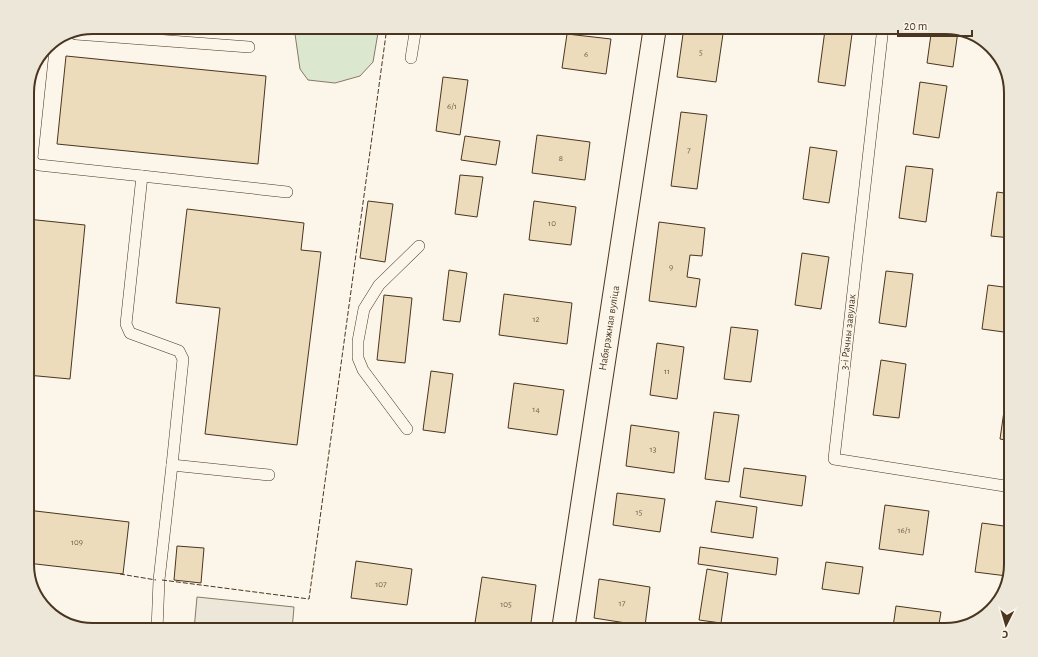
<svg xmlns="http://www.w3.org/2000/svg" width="1038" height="657" viewBox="0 0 1038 657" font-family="'Alegreya Sans',sans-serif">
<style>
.green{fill:#dce7d0;stroke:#887966}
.parking{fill:#ede7d9;stroke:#887966}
.building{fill:#ecdcbc;stroke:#4a3520}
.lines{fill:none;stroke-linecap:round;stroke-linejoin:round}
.lane-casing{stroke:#4a3520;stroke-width:12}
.street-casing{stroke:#4a3520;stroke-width:24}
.lane{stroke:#fbf6e9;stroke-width:11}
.street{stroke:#fbf6e9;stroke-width:22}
.fence{stroke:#4a3520;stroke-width:1;stroke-dasharray:5 2;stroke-linecap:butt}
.labels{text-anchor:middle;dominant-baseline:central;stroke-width:3;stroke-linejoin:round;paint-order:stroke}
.number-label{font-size:9px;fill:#725f47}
.street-label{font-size:11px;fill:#4a3520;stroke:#fbf6e9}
.rim{fill:none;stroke:#4a3520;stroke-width:2}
</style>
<rect width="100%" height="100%" fill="#fbf6e9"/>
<path class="green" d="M294,27H379L373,62L360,76L335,83L308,80L300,69Z"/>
<path class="parking" d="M197,597L294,607L292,630H194Z"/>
<g class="building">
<path d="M481,27H502L501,32L481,29Z"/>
<path d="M684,27H724L716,82L677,77Z"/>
<path d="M932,27H945L958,31L953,67L927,63Z"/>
<path d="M825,30L852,34L845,86L818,82Z"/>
<path d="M567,34L611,39L606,74L562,68Z"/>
<path d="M66,56L266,76L258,164L57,144Z"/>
<path d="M443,77L468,80L460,135L436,131Z"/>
<path d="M920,82L947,86L939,138L913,134Z"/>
<path d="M681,112L707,115L697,189L671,186Z"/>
<path d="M537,135L590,142L585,180L532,173Z"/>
<path d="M465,136L500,141L496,165L461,160Z"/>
<path d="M810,147L837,151L829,203L803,199Z"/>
<path d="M906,166L933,169L926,222L899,218Z"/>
<path d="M460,175L483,177L477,217L455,214Z"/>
<path d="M997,192L1011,194V238L991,236Z"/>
<path d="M368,201L393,204L385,262L360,258Z"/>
<path d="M534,201L576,207L571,245L529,240Z"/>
<path d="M187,209L304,223L301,250L321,252L297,445L205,434L220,308L176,303Z"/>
<path d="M27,219L85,225L70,379L27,375Z"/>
<path d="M659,222L705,228L702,256L690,255L687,277L700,279L696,307L649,301Z"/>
<path d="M802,253L829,257L821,309L795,305Z"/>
<path d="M449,270L467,273L460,322L443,320Z"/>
<path d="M886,271L913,274L906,327L879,323Z"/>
<path d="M988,285L1011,288V333L982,329Z"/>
<path d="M504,294L572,303L567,344L499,335Z"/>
<path d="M384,295L412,298L405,363L377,360Z"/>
<path d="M731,327L758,330L751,382L724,379Z"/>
<path d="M657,343L684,347L677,399L650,395Z"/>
<path d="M881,360L906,364L899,418L873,415Z"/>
<path d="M431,371L453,374L445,433L423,430Z"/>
<path d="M514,383L564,390L557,435L508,428Z"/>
<path d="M1007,390H1011V441L1000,439Z"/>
<path d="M714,412L739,415L729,482L705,479Z"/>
<path d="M631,425L679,432L674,473L626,466Z"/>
<path d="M744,468L806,476L802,506L740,497Z"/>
<path d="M617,493L665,499L660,532L613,525Z"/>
<path d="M716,501L757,507L753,538L711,532Z"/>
<path d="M885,505L929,511L923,555L879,549Z"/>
<path d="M27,510L129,522L123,574L27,563Z"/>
<path d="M982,523L1011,527V564L1007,576L975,572Z"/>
<path d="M177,546L204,548L201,583L174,580Z"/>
<path d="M700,547L778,558L776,575L698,564Z"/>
<path d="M356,561L412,569L407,605L351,598Z"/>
<path d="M826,562L863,567L859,594L822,589Z"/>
<path d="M707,569L728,573L721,623L699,620Z"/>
<path d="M482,577L536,585L530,630L475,623Z"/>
<path d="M599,579L650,587L645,626L594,618Z"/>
<path d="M896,606L941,612L938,630H912L893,627Z"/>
<path d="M975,615L983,617L974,622Z"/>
</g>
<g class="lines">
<g class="lane-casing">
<g id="lane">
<path d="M883,27L834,459L1011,487"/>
<path d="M76,34L249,47"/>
<path d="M43,54L32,158L34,163L39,165L142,176L126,324L130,333L179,351L183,359L172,465"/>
<path d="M411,58L416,27"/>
<path d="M142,176L287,192"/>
<path d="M407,429L363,370L358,358V341L364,309L379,285L419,246"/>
<path d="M157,630L159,580L172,465L269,475"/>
</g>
</g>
<g class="street-casing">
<path id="street" d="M563,630L655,27"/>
</g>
<use href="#lane" class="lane"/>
<use href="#street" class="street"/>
<g class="fence">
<path d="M120,574L156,580"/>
<path d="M162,580L309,599L387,27"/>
</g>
</g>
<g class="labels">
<g class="number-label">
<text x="701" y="52">5</text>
<text x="586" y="54">6</text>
<text x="452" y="106">6/1</text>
<text x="689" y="150">7</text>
<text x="561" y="158">8</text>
<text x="552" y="223">10</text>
<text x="671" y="267">9</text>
<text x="536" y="319">12</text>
<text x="667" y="371">11</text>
<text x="536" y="409">14</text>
<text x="653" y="449">13</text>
<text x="639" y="512">15</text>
<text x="904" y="530">16/1</text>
<text x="77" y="542">109</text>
<text x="381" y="584">107</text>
<text x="622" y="603">17</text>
<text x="506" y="604">105</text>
</g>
<g class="street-label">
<text transform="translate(609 328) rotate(-81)">Набярэжная вуліца</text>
<text transform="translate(848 332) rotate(-84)">3-і Рачны завулак</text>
</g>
</g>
<path d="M0 0H1038V657H0ZM93 34H945A59 59 0 0 1 1004 93V564A59 59 0 0 1 945 623H93A59 59 0 0 1 34 564V93A59 59 0 0 1 93 34Z" fill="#ede7d9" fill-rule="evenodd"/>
<path class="rim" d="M93 34H945A59 59 0 0 1 1004 93V564A59 59 0 0 1 945 623H93A59 59 0 0 1 34 564V93A59 59 0 0 1 93 34Z"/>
<g transform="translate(1006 625) rotate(185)" stroke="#fbf6e9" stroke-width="3" paint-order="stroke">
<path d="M0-3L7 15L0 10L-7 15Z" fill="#4a3520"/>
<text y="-6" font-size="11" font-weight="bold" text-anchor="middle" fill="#4a3520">С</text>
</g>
<path d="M898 30v6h74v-6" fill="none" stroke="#4a3520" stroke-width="2"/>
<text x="904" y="30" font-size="12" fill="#4a3520" stroke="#fbf6e9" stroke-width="3" paint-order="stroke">20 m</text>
</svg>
